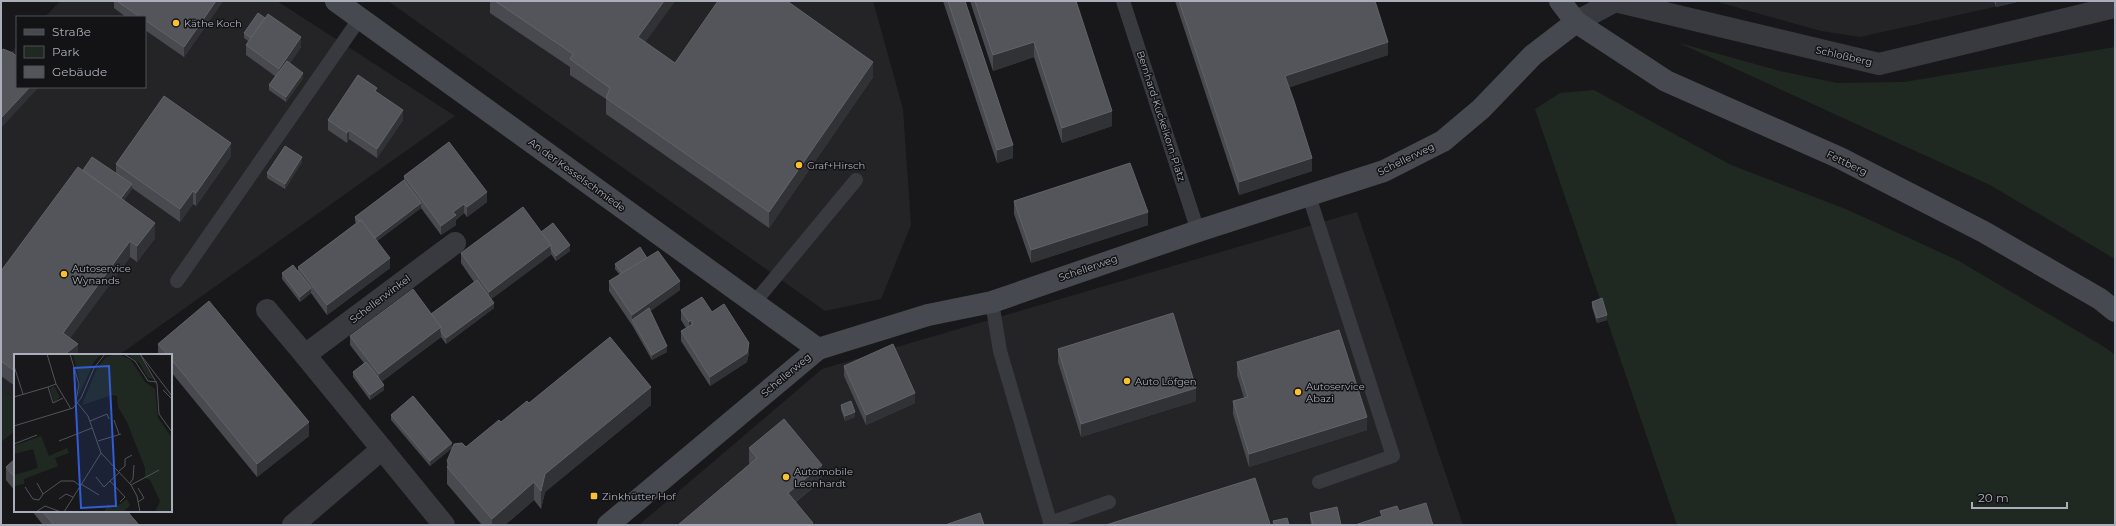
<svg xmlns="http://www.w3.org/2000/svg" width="2116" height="526" viewBox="0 0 2116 526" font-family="Montserrat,sans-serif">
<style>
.built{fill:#242427}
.green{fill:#202921}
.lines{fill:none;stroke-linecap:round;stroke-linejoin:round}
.lane{stroke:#393a40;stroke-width:14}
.street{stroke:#393a40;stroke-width:22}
.secondary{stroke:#474950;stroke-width:22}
.wall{fill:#494a4f}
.shaded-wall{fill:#313235}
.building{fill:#54555b;stroke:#61636a}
.poi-dot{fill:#f9c131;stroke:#131315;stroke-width:1.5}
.labels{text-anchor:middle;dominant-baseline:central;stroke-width:3;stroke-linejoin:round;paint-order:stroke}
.poi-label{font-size:10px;fill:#aaaebb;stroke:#131315;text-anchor:start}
.street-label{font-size:10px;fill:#aaaebb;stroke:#131315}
.inset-road{fill:none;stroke:#52545a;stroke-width:1}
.view{fill:#325cd4;fill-opacity:0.15;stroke:#325cd4;stroke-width:2}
.inset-edge{fill:none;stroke:#aaaebb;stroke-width:2}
</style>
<rect width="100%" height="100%" fill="#18181a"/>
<g class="built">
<path d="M60,1H277L455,116L119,355H15V399L1,389V62L17,46V87H145V17H45Z"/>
<path d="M388,1H873L903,109L911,225L881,299L825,311Z"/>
<path d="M1714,1H2021L1860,37L1821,31Z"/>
<path d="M1357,212L1463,525H639L822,369Z"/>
</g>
<g class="green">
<path d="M1679,43L1780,71L1837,83L1904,82L2115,47V259L1990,185Z"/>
<path d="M1594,90L1731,165L1848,210L1959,261L2106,348L2115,355V525H1677L1535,109L1560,93Z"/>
<path d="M1,389L15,399V431L1,442Z"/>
</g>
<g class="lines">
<g class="lane">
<path d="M1123,1L1198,231"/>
<path d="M1309,196L1393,456L1319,482"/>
<path d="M177,281L360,18"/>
<path d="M992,302L1000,351L1051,525"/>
<path d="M754,303L856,180"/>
<path d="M1050,523L1109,502"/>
</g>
<g class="street">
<path d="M1576,22L1615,1L1879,64L2115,7"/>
<path d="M267,310L305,355"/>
<path d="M382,449L305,355L455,243"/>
<path d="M293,525L382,449L444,525"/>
</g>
<g class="secondary">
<path d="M336,1L818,349"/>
<path d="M1560,1L1576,22L1666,81L1840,158L1984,232L2100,299L2115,311"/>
<path d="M608,525L818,349L928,315L992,302L1198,231L1384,171L1443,141L1481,109L1533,55L1576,22"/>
</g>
</g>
<g class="wall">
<path d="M112,1H223L184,57L145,30V17H126L114,8V2Z"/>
<path d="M490,1H675L645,42L675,63L873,77L769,228L606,114V99L570,75V67L490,13Z"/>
<path d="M943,1H965L1013,158L997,163Z"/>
<path d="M970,1H1076L1112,126L1062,143L1034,57L993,71Z"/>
<path d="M1175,1H1375L1388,55L1289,87L1312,171L1239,195Z"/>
<path d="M1994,1H2021L1996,7Z"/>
<path d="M244,33L301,47L290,63L303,78L286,102L269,90V85L275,76L246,55V45L248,41L244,38Z"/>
<path d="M377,92L403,120L377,158L349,139L347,143L328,130V120Z"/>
<path d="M231,156L196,206L193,204L180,222L132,188V189L124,200L155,238L137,262L130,257L70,338L78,355H15V386L1,376V271L83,170L116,174V164Z"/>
<path d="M302,162L285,189L267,178V173Z"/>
<path d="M404,176L487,202L467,217L464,213L456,220V225L441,235L421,208L377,241L390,268L327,315L311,293L300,302L282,279V273L298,271V267L356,223L355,222V217L404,180Z"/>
<path d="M1014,201L1148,225L1031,263L1014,214Z"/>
<path d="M541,232L570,251L556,261L551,254L491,299L494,308L446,344L441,337L381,382L384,390L370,400L353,377V372L364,363L350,345V336L431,314L474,282L461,263V253Z"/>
<path d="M647,258L680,290L650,311L667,352L652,360L632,325L609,291V281L620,275L615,269V264Z"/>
<path d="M1592,302L1607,320L1597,323L1592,307Z"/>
<path d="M681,310L712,312L749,353L747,362L710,386L681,341V331L686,328L681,320Z"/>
<path d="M158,344L309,436L257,477L171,372V355H158Z"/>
<path d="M1058,349L1196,401L1081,437L1058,362Z"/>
<path d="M1237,362L1367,430L1249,467L1233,414V401L1244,398L1237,375Z"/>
<path d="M844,366L915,403L866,425L844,376Z"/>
<path d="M529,403L651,405L545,492L541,509L534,500L505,525H482L447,484V461Z"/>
<path d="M841,405L855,417L845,421L841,410Z"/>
<path d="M391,415L452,448L430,466L391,420Z"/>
<path d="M749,448L822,480L796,502L813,525L750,464L749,463Z"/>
<path d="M15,459V491L6,480V467Z"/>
<path d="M32,511H127L139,525H43Z"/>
<path d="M1310,513L1341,525H1311L1310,518Z"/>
</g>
<g class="shaded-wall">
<path d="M216,1H223L184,57V47Z"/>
<path d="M664,1H675L638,52V37Z"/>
<path d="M1996,1H2021L1996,7Z"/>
<path d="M301,37V47L279,79V69Z"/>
<path d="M1034,42V57L993,71V55Z"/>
<path d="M1388,42V55L1285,89V76Z"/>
<path d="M873,62V77L769,228V212Z"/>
<path d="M303,73V78L286,102V97Z"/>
<path d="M30,87H39L1,128V118Z"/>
<path d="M403,110V120L377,158V149Z"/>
<path d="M1112,111V126L1062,143V128Z"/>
<path d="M349,130V139L347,143V133Z"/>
<path d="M231,143V156L196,206V193Z"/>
<path d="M1013,145V158L997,163V150Z"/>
<path d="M302,157V162L285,189V184Z"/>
<path d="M1312,158V171L1239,195V182Z"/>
<path d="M132,184V189L121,204V199Z"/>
<path d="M193,191V204L180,222V209Z"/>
<path d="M487,192V202L467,217V207Z"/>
<path d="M421,203V208L372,245V239Z"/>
<path d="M464,204V213L456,220V225L441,235V226L453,212Z"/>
<path d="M1148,212V225L1031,263V250Z"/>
<path d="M155,223V238L137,262V246Z"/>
<path d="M130,241V257L63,348V333Z"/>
<path d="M551,245V255L489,301V292Z"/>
<path d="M570,245V251L556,261V256Z"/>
<path d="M390,258V268L327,315V305Z"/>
<path d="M680,281V290L634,323L632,320V315Z"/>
<path d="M311,288V293L300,302V297Z"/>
<path d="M494,303V308L446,344V338Z"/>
<path d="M1607,315V320L1597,323V318Z"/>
<path d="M691,320V330L689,331V322Z"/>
<path d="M441,327V337L379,384V374Z"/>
<path d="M749,343V353L747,362L710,386V377Z"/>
<path d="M78,344V355H64Z"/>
<path d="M667,346V352L652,360V355Z"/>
<path d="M384,385V390L370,400V395Z"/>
<path d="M651,387V405L545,492L541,509V491L545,474Z"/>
<path d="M1196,388V401L1081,437V424Z"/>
<path d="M915,393V403L866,425V415Z"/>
<path d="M855,412V417L845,421V416Z"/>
<path d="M1367,417V430L1249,467V454Z"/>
<path d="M309,422V436L257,477V464Z"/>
<path d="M452,443V448L430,466V461Z"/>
<path d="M822,465V480L788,508V493Z"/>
<path d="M534,482V500L505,525H492V519Z"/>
</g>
<g class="building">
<path d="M117,1H216L184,47L145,20V17H140Z"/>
<path d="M495,1H664L638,37L675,63L718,1H787L873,62L769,212L606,98L610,88L570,59L573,54Z"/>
<path d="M948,1H965L1013,145L997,150Z"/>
<path d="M975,1H1076L1112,111L1062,128L1034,42L993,55Z"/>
<path d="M1179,1H1375L1388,42L1285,76L1294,101L1312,158L1239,182Z"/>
<path d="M258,13L265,18L251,38L244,33Z"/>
<path d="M268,14L301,37L279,69L246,45Z"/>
<path d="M3,49L13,53L17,57V87H30L1,118V52Z"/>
<path d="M287,61L303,73L286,97L269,85Z"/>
<path d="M358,75L377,88L375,91L403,110L377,149L349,130L347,133L328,120Z"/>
<path d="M164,96L231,143L196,193L193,191L180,209L116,164Z"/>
<path d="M449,142L487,192L467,207L464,204L453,212L456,215L441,226L404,176Z"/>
<path d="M285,146L302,157L285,184L267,173Z"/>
<path d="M92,157L132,184L121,198L83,170Z"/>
<path d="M1130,163L1148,212L1031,250L1014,201Z"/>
<path d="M78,167L155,223L137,246L130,241L63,333L78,344L64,355H15V371L1,361V271Z"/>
<path d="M404,180L421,203L375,238L361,220L358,221L355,217Z"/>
<path d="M523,207L551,245L489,292L461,253Z"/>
<path d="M361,220L390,258L327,305L298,267Z"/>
<path d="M553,223L570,245L556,256L551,249V245L541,232Z"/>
<path d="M640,247L647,258L622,273L615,264Z"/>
<path d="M658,251L680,281L632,315L609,281Z"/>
<path d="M293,265L311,288L300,297L282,273Z"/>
<path d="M477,280L494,303L446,338L441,332V327L431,314Z"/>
<path d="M413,289L441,327L379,374L350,336Z"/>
<path d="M702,297L712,312L724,304L749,343L747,353L710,377L681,331L693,324L691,320L689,322L681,310Z"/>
<path d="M1602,298L1607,315L1597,318L1592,302Z"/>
<path d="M209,301L309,422L257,464L171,359V355H168L158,344Z"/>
<path d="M649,308L667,346L652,355L632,320Z"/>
<path d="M1173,313L1196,388L1081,424L1058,349Z"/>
<path d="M1339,330L1367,417L1249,454L1233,401L1248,397L1237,362Z"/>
<path d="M610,337L651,387L545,474L541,491L534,482L492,519L447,467L450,465L447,461L454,444L462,443L466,447L499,420L501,422L527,401L529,403Z"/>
<path d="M893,344L915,393L866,415L844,366Z"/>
<path d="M366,362L384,385L370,395L353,372Z"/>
<path d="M413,396L452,443L430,461L391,415Z"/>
<path d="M851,401L855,412L845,416L841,405Z"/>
<path d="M784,419L822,465L788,493L813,523L810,525H678L757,458L749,448Z"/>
<path d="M15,459V478L6,467Z"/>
<path d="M1255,478L1270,524L1267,525H1106Z"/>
<path d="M1426,503L1433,525H1355L1382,516L1380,511L1397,506L1399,511Z"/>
<path d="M1337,507L1341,525H1313L1310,513Z"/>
<path d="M42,511H127L139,525H54Z"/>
<path d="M980,513L984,525H945Z"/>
<path d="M1287,518L1289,525H1274L1273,521Z"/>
</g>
<g class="poi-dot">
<circle cx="176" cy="23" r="4"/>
<circle cx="799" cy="165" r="4"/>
<circle cx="64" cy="274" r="4"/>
<circle cx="1127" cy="381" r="4"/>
<circle cx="1298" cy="392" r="4"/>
<circle cx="786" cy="477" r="4"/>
<rect x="590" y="492" width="8" height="8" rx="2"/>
</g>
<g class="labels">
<g class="poi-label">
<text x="184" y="23">Käthe Koch</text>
<text x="807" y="165">Graf+Hirsch</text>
<text x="72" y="268">Autoservice<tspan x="72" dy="12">Wynands</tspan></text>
<text x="1135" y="381">Auto Löfgen</text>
<text x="1306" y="386">Autoservice<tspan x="1306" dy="12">Abazi</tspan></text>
<text x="794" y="471">Automobile<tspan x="794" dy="12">Leonhardt</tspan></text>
<text x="602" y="496">Zinkhütter Hof</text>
</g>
<g class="street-label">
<text transform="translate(1844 56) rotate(13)">Schloßberg</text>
<text transform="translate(1161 116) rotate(72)">Bernhard-Kuckelkorn-Platz</text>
<text transform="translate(1406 159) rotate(-26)">Schellerweg</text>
<text transform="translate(1847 163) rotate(26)">Fettberg</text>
<text transform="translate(577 175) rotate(36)">An der Kesselschmiede</text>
<text transform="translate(1088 268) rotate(-19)">Schellerweg</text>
<text transform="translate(380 299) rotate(-37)">Schellerwinkel</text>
<text transform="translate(786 375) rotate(-40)">Schellerweg</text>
</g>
</g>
<g transform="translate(14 354)">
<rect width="158" height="158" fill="#18181a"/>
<path d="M59,0H87L80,8L64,43L66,28ZM104,0L117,6L131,28L141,35L144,64L158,84V154L155,158H141L146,147L136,126L131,124V114L113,68L104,53L103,42L98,41L68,51L83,14L92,3ZM114,0H125L139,25L134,24L126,10ZM40,32L46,43L40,48L36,35ZM27,82L35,102L53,94L55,99L41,104L44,112L10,125V130L0,132V121L24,114L19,95L0,100V92ZM113,145L116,152L109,158H90L94,150L99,155Z" fill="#202921"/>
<path class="inset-road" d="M33,0L42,30L57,55M56,0L65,30L62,47L74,62L87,99L117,131L123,142L126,158M110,0L121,7L134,27L143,28M126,0L158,42M126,0L143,30L145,60L158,78M0,12L9,40M42,30L34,33L39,49L49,44M149,36L158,45M0,43L34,33M100,66L105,80M76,67L93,60L95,65M0,72L59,54L67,44L80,14L91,0M45,87L78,74M84,87L107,80M0,90L23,81M105,117L111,112V105L118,101M106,118L96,127L111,143L106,148M82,123L90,133L96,127M23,129L29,140M116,129L119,125L120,111M67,130L85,141M117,131L145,116M11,133L19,145L25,146L29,140L47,127H60L66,132M124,134L130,144L124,148M45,145L52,140L59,143M22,158L31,152L47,158M50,158L87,99"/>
<path class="view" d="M95,12L102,152L67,154L60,14Z"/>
<rect width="158" height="158" class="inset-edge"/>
</g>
<rect width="2116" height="526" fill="none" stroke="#aaaebb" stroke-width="4"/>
<rect x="16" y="16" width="130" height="72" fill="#131315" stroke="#4f5157"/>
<rect x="24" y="29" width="20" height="6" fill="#474950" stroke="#4f5157"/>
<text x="52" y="36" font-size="12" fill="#aaaebb">Straße</text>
<rect x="24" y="46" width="20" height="12" fill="#202921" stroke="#4f5157"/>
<text x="52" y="56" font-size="12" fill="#aaaebb">Park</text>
<rect x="24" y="66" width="20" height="12" fill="#54555b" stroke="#4f5157"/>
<text x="52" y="76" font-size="12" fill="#aaaebb">Gebäude</text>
<path d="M1972 502v6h95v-6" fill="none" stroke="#aaaebb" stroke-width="2"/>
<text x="1978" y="502" font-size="12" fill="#aaaebb" stroke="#131315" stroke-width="3" paint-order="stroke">20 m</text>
</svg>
